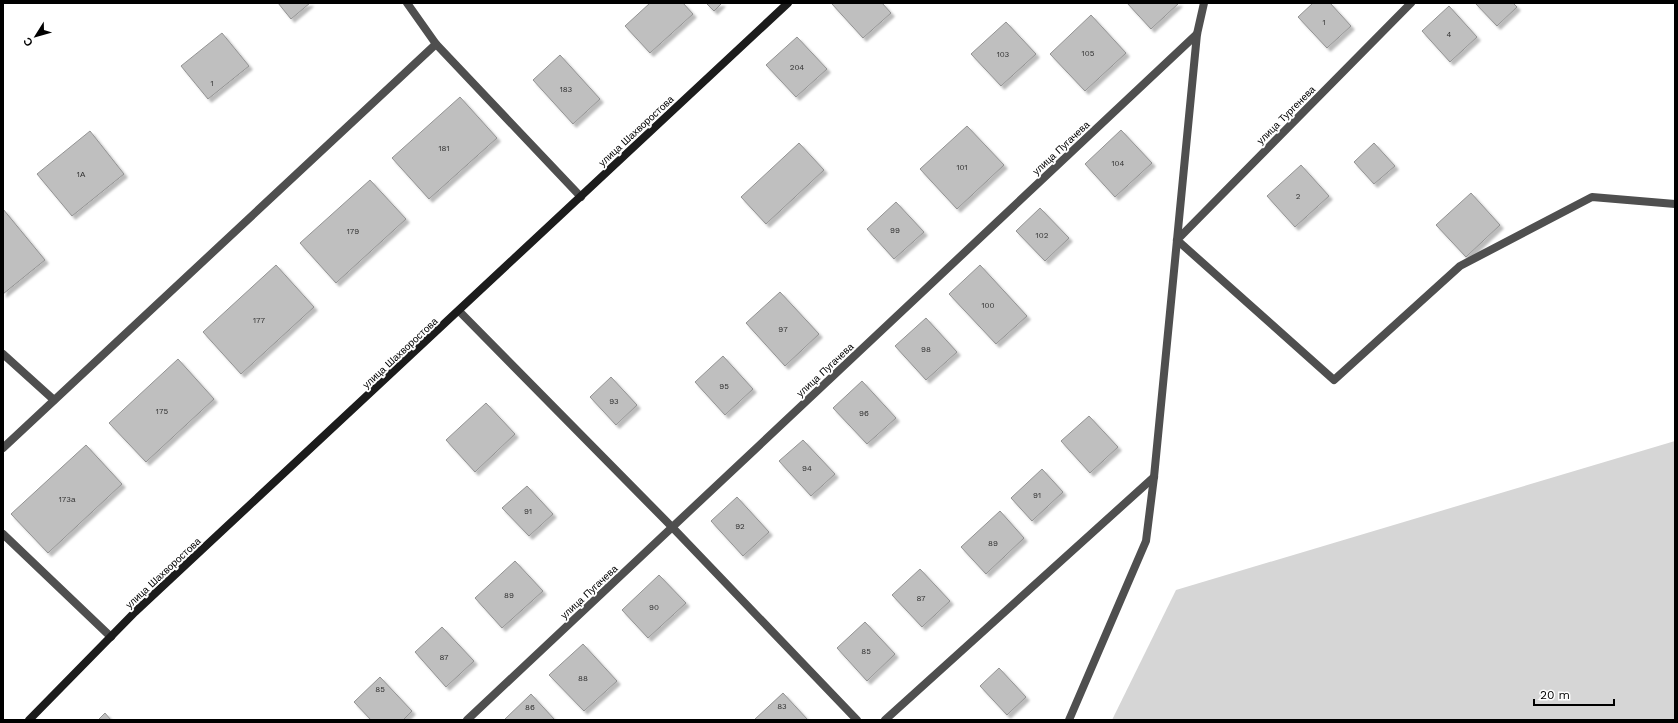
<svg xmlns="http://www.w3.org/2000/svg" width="1678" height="723" viewBox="0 0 1678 723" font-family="'Work Sans',sans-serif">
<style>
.green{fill:#d6d6d6}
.building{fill:#bfbfbf;stroke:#939393;filter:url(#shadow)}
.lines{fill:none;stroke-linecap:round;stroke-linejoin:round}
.lane{stroke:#4f4f4f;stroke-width:8}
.street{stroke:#4f4f4f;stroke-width:8}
.secondary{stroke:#1c1c1c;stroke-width:8}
.labels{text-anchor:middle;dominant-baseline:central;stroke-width:4;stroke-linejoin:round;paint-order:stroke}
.number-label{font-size:8px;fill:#303030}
.street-label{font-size:10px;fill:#000;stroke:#fff}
</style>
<defs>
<filter id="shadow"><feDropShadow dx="3.5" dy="3.5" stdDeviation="1" flood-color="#0004"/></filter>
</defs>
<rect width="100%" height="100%" fill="#fff"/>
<path class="green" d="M1675,441V720H1112L1176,590Z"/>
<g class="building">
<path d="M278,3H310L291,19Z"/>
<path d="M650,3H683L693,14L650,53L625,26Z"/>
<path d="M706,3H722L714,11Z"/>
<path d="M833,3H882L891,13L863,38L832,4Z"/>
<path d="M1127,3H1179L1151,29Z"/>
<path d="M1313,3H1330L1351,26L1327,48L1298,17Z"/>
<path d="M1475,3H1513L1517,7L1497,26Z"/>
<path d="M1449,6L1477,37L1450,62L1422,31Z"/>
<path d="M1091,15L1126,53L1085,91L1050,54Z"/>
<path d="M1006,22L1036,54L1001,86L971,54Z"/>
<path d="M222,33L249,66L208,99L181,66Z"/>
<path d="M797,37L827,69L796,97L766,65Z"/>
<path d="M560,55L600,99L573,124L533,80Z"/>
<path d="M460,97L497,138L429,199L392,158Z"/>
<path d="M967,126L1004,165L957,209L920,169Z"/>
<path d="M1121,130L1152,163L1115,197L1085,164Z"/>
<path d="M90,131L124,174L72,216L37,174Z"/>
<path d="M799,143L824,170L766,224L741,197Z"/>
<path d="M1374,143L1395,166L1374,184L1354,162Z"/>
<path d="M1301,165L1329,196L1295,227L1267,196Z"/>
<path d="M370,180L406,219L336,283L300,243Z"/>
<path d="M1471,193L1500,225L1466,257L1436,225Z"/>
<path d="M896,202L924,232L894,259L867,229Z"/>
<path d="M1040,208L1069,238L1045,261L1016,231Z"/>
<path d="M3,209L45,260L3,294Z"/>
<path d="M276,265L314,307L241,374L203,332Z"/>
<path d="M980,265L1027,316L996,344L949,294Z"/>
<path d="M780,292L819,334L785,366L746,323Z"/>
<path d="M926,318L957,352L926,380L895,346Z"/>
<path d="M723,356L753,389L725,415L695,382Z"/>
<path d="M178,359L214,399L146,462L109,423Z"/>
<path d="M611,377L637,405L616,425L590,397Z"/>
<path d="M862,381L896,418L867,444L833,408Z"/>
<path d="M486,403L515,434L475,472L446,440Z"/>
<path d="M1089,416L1118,447L1090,473L1061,441Z"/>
<path d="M803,440L835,474L811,496L779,461Z"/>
<path d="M86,445L122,484L48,553L11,514Z"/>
<path d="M1042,469L1063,492L1032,521L1011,498Z"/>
<path d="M527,486L553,514L529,536L502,508Z"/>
<path d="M737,497L769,532L743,556L711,521Z"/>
<path d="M1000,511L1024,538L986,574L961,547Z"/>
<path d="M515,561L543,591L502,628L475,598Z"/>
<path d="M920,569L950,601L922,627L892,595Z"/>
<path d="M659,575L686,603L648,638L622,610Z"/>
<path d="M865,622L895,654L867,681L837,648Z"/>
<path d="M442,627L474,661L446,687L415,652Z"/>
<path d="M583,644L617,681L584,711L549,675Z"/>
<path d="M999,668L1026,697L1007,715L980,686Z"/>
<path d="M380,677L412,711L403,720H371L354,702Z"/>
<path d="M783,693L808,720H754Z"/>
<path d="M531,694L555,720H504Z"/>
<path d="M105,713L111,720H98Z"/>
</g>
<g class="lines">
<path class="lane" d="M3,354L54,400"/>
<g class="street">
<path d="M407,3L436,44L581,197"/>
<path d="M1411,3L1177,240L1334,380L1460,266L1592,197L1675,204"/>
<path d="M459,311L672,527L857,720"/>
<path d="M3,448L436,44"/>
<path d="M3,534L111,637"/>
<path d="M467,720L1197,34"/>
<path d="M885,720L1154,477"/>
<path d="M1069,720L1146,541L1154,477L1197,34L1204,3"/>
</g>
<path class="secondary" d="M29,720L135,612L788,3"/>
</g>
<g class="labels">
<g class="number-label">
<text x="1324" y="22">1</text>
<text x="1449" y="34">4</text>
<text x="1088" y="53">105</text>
<text x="1003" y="54">103</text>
<text x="797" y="67">204</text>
<text x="212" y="83">1</text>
<text x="566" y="89">183</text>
<text x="444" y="148">181</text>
<text x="1118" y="163">104</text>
<text x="962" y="167">101</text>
<text x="81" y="174">1А</text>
<text x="1298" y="196">2</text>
<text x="895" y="230">99</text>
<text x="353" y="231">179</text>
<text x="1042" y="235">102</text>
<text x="988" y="305">100</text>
<text x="259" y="320">177</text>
<text x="783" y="329">97</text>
<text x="926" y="349">98</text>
<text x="724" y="386">95</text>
<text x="614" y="401">93</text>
<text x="162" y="411">175</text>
<text x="864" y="413">96</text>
<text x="807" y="468">94</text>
<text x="1037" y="495">91</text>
<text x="67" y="499">173а</text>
<text x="528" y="511">91</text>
<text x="740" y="526">92</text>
<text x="993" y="543">89</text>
<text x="509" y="595">89</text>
<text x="921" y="598">87</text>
<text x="654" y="607">90</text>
<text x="866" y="651">85</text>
<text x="444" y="657">87</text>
<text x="583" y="678">88</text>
<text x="380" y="689">85</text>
<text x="782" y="706">83</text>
<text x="530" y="707">86</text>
</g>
<g class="street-label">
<text transform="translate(1286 115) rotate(-45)">улица Тургенева</text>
<text transform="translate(636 131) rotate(-43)">улица Шахворостова</text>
<text transform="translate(1061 148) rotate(-43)">улица Пугачева</text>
<text transform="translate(400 353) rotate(-43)">улица Шахворостова</text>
<text transform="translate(825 370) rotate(-43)">улица Пугачева</text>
<text transform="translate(163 573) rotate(-43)">улица Шахворостова</text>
<text transform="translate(589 592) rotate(-43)">улица Пугачева</text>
</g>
</g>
<rect width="1678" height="723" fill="none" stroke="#000000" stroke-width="8"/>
<g transform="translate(36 36) rotate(233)" stroke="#ffffff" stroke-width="3" paint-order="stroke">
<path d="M0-3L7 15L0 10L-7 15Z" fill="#000000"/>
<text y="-6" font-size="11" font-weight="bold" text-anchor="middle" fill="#000000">С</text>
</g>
<path d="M1534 699v6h80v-6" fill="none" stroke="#000000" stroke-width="2"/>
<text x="1540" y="699" font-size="12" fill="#000000" stroke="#ffffff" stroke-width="3" paint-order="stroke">20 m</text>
</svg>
